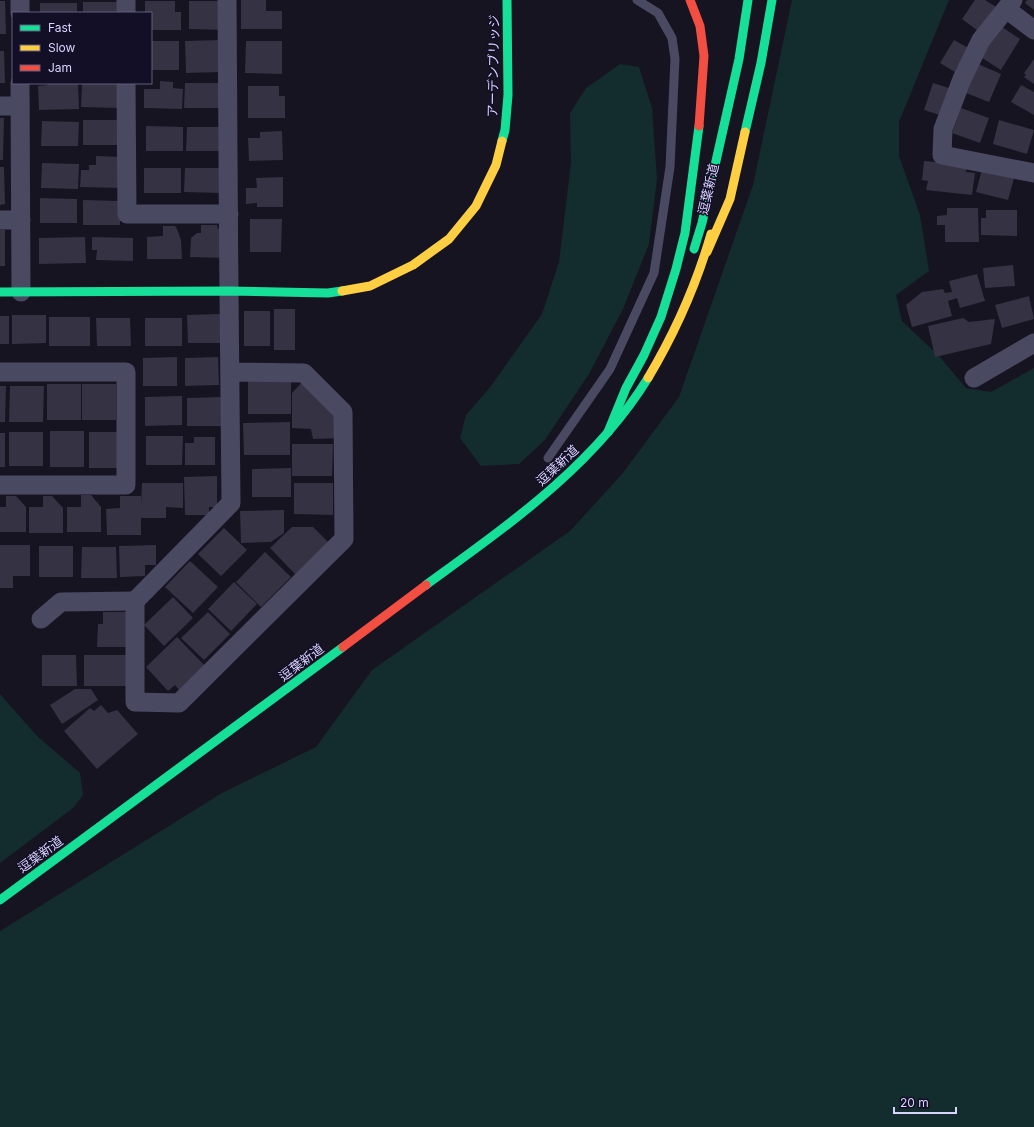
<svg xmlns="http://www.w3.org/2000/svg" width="1034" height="1127" viewBox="0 0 1034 1127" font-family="Inter,'Noto Sans JP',sans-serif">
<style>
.green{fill:#132c2d}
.building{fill:#343243}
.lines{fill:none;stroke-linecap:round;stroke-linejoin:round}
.lane{stroke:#4a4962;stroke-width:9}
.street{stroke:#4a4962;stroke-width:19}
.fast{stroke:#16e098;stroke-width:9}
.slow{stroke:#ffcf43;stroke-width:9}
.jam{stroke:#f24e42;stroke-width:9}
.labels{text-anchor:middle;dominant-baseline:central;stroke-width:3;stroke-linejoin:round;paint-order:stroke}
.street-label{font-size:13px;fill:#d9d4ff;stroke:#130f26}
</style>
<rect width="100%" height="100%" fill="#161421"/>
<g class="green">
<path d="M792,0H949L899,122V156L920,215L929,271L896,295L902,321L939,356L966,388L991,392L1034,368V1127H0V931L222,793L316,747L372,670L570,531L623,473L679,397L753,185Z"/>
<path d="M620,64L639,67L652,108L657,179L649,244L623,309L589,374L545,440L519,464L481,466L460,438L466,415L491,386L542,314L559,262L571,163L570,113L586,88Z"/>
<path d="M0,694L36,735L80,773L83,795L73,808L0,863Z"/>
</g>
<g class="building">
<path d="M241,0H266V11H282V29H241Z"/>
<path d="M975,0H985L998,8L981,33L962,19Z"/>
<path d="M1027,0H1034V10L1025,3Z"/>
<path d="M0,1H5L6,34H0Z"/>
<path d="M145,1H175V12H181V30H151V13H145Z"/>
<path d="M189,1H221L225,30L189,29Z"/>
<rect x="83" y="2" width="37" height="11"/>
<rect x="40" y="3" width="37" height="10"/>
<path d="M999,25L1020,39L1001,70L979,56Z"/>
<path d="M221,40L222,72L186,73L185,41Z"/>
<path d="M954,40L974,51L960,75L940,63Z"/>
<rect x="151" y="41" width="28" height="29"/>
<path d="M246,41H282V74L245,73Z"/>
<path d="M0,51H4L5,83H0Z"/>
<path d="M1034,59V84L1024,77L1026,75L1024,73Z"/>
<path d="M978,64L1001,74L989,102L966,93Z"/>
<path d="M160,81L173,82V88L183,89L182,109L144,108V89H160Z"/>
<path d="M48,83H78L79,109L39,110L38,86L47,85Z"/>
<path d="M82,83H119V108L81,107Z"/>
<path d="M185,83H221V108H184Z"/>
<path d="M933,83L955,90L946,117L924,110Z"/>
<path d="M1021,85L1034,92V115L1011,102Z"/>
<path d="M248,86H279V96H285V118H248Z"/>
<path d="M961,108L989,118L980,143L952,133Z"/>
<path d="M0,118H4L3,160H0Z"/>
<rect x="83" y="120" width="37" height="25"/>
<path d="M999,120L1034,130L1027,154L993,144Z"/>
<path d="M42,121L79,122L78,146H41Z"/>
<path d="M146,126L183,127V151H146Z"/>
<path d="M187,127H220V151H186Z"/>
<path d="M282,131L283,160L249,161L248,138H260V132Z"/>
<path d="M96,156L121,157V188L80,187L81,170H89V165H96Z"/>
<path d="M924,161L967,165L966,172L975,173L972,195L926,190L928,181L922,180Z"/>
<path d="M42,163L79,164L78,189L41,188Z"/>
<path d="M0,167H4L5,204L0,205Z"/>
<rect x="144" y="168" width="37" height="25"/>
<path d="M185,168H221V193L184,192Z"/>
<path d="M982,169L1014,178L1008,200L976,192Z"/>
<path d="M283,177V207H257V203L246,204V188H257L256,178Z"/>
<path d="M40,198L77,199V223H40Z"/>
<path d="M83,200L120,201V225H83Z"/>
<path d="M947,208H978L979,242H945V225H937V216L947,215Z"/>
<path d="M986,210H1017V236L981,235V218H986Z"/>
<path d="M250,219H282L281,252H250Z"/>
<path d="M201,225H217L218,229H228L227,258L190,257L191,238L197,233H201Z"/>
<path d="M163,226H175L177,229L181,240L182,259H147V237L163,236Z"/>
<rect x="0" y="230" width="5" height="36"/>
<path d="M85,237L86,263L39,264V238Z"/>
<path d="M92,237L133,238V261L96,260L97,250H92Z"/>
<path d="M1013,265L1015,286L985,288L983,268Z"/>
<path d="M977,274L985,301L960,308L957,298L948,301L952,316L912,327L906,305L922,292L943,289L945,293L952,292L949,281Z"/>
<path d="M1029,296L1034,319L1002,328L995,305Z"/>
<rect x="274" y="309" width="21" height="41"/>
<rect x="244" y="311" width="26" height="35"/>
<path d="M221,314V343H188L187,315Z"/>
<path d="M12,315H46V343L12,344Z"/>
<rect x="0" y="316" width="9" height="28"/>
<rect x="49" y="317" width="41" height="29"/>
<path d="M96,318H130L131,346H97Z"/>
<rect x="145" y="318" width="37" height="28"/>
<path d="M963,318L969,322L995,319L991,344L935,357L928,326Z"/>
<path d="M177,357V386H143V358Z"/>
<path d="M218,357L219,385L185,386V358Z"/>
<rect x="248" y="379" width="43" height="35"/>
<path d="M304,380L342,416V438L313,439L311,429L292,428V393Z"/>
<rect x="47" y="384" width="34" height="36"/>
<rect x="82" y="384" width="34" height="36"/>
<path d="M0,386H6L5,422H0Z"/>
<path d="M10,386H44L43,422H9Z"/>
<path d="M182,396V425L145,426V397Z"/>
<path d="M221,397V426H187V398Z"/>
<path d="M290,422V455H244L243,423Z"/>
<rect x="50" y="431" width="34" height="36"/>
<rect x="9" y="432" width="34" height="34"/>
<rect x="89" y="432" width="34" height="36"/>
<rect x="0" y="433" width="5" height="34"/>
<path d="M146,436H183L182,465H146Z"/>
<path d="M194,437H215V465H185V443H194Z"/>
<path d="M292,444H333L332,476H292Z"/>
<path d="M291,468V497H252V469Z"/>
<path d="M217,476V507H209V515H185L184,477Z"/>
<path d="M142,483H183V508L166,507V518H141V535H107L106,509L120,508V496H141V506Z"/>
<path d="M294,483H333V515L294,514Z"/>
<path d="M81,495H91L101,507V532H67V507H81Z"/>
<path d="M6,496H16L26,507V532H0V507H6Z"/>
<path d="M43,496H52L63,508V533H29V507H43Z"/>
<path d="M284,510V533L271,542L241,543L240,511Z"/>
<path d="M292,527H313L329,543L296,575L270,548Z"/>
<path d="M224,528L247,550L221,576L198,554Z"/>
<path d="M0,545H30V576H13V588H0Z"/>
<path d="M156,545V565H145V576L120,577L119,546Z"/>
<rect x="39" y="546" width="34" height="31"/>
<path d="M82,547H116L117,578H81Z"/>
<path d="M265,552L291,577L261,607L236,582Z"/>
<path d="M190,561L218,587L193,613L165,587Z"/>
<path d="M234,582L257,604L231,631L208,609Z"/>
<path d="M173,597L193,618L164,646L144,625Z"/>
<path d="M103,612H131V647H97L98,624H103Z"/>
<path d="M208,612L230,634L204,660L181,638Z"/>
<path d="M177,637L205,666L179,690L175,685L168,691L146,667Z"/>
<path d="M42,655H76L77,686H42Z"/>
<rect x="84" y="655" width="46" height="31"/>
<path d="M75,689H91L98,700L62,724L50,705Z"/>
<path d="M101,705L108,713L117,710L138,734L97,769L64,731L90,708L94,711Z"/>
</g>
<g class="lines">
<path class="lane" d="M548,458L610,369L654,273L670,167L675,59L672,38L658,13L637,0"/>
<g class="street">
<path d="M20,0V13"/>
<path d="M126,0V13"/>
<path d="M227,0C228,168 229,335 231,503L135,601V702L179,703L344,539L343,412L304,373L230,372"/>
<path d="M1013,0L981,40L962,79L943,129L942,155L1034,173"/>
<path d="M1006,9L1034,30"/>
<path d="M20,83L21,292"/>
<path d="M126,83L127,214H229"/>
<path d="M0,106H20"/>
<path d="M0,220H21"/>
<path d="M0,372H126V485H0"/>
<path d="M974,378L1034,343"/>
<path d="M41,619L61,602L135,601"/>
</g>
<g class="fast">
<path d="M745,132L761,63L772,0"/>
<path d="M502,141L505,130L508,95L507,0"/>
<path d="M694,249L702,223L739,59L748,0"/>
<path d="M0,292L229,291L328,293L342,291"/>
<path d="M608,432L626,388L644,355L661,317L676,269L685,233L699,126"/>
<path d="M426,585C508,525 594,466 648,378"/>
<path d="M0,900L343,647"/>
</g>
<g class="slow">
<path d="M707,252L730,199L745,132"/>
<path d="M342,291L370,286L413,265L449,239L476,206L496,165L502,141"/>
<path d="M648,378C676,331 696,286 711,234"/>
</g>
<g class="jam">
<path d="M690,0L700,26L704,56L699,126"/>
<path d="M343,647L426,585"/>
</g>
</g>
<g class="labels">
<g class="street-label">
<text transform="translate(493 66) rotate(-89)">アーデンブリッジ</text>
<text transform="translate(708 189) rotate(-77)">逗葉新道</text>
<text transform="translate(557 465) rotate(-43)">逗葉新道</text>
<text transform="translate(301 662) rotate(-37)">逗葉新道</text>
<text transform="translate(40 854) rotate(-36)">逗葉新道</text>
</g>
</g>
<rect x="12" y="12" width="140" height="72" fill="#130f26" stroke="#625e7d"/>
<rect x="20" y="25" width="20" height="6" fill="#16e098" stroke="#625e7d"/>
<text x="48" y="32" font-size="12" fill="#d9d4ff">Fast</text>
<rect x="20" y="45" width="20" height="6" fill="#ffcf43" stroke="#625e7d"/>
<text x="48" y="52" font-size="12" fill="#d9d4ff">Slow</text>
<rect x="20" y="65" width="20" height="6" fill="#f24e42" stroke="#625e7d"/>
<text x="48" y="72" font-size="12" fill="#d9d4ff">Jam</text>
<path d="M894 1107v6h62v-6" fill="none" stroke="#d9d4ff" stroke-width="2"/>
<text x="900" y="1107" font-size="12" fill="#d9d4ff" stroke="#130f26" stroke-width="3" paint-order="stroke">20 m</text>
</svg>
